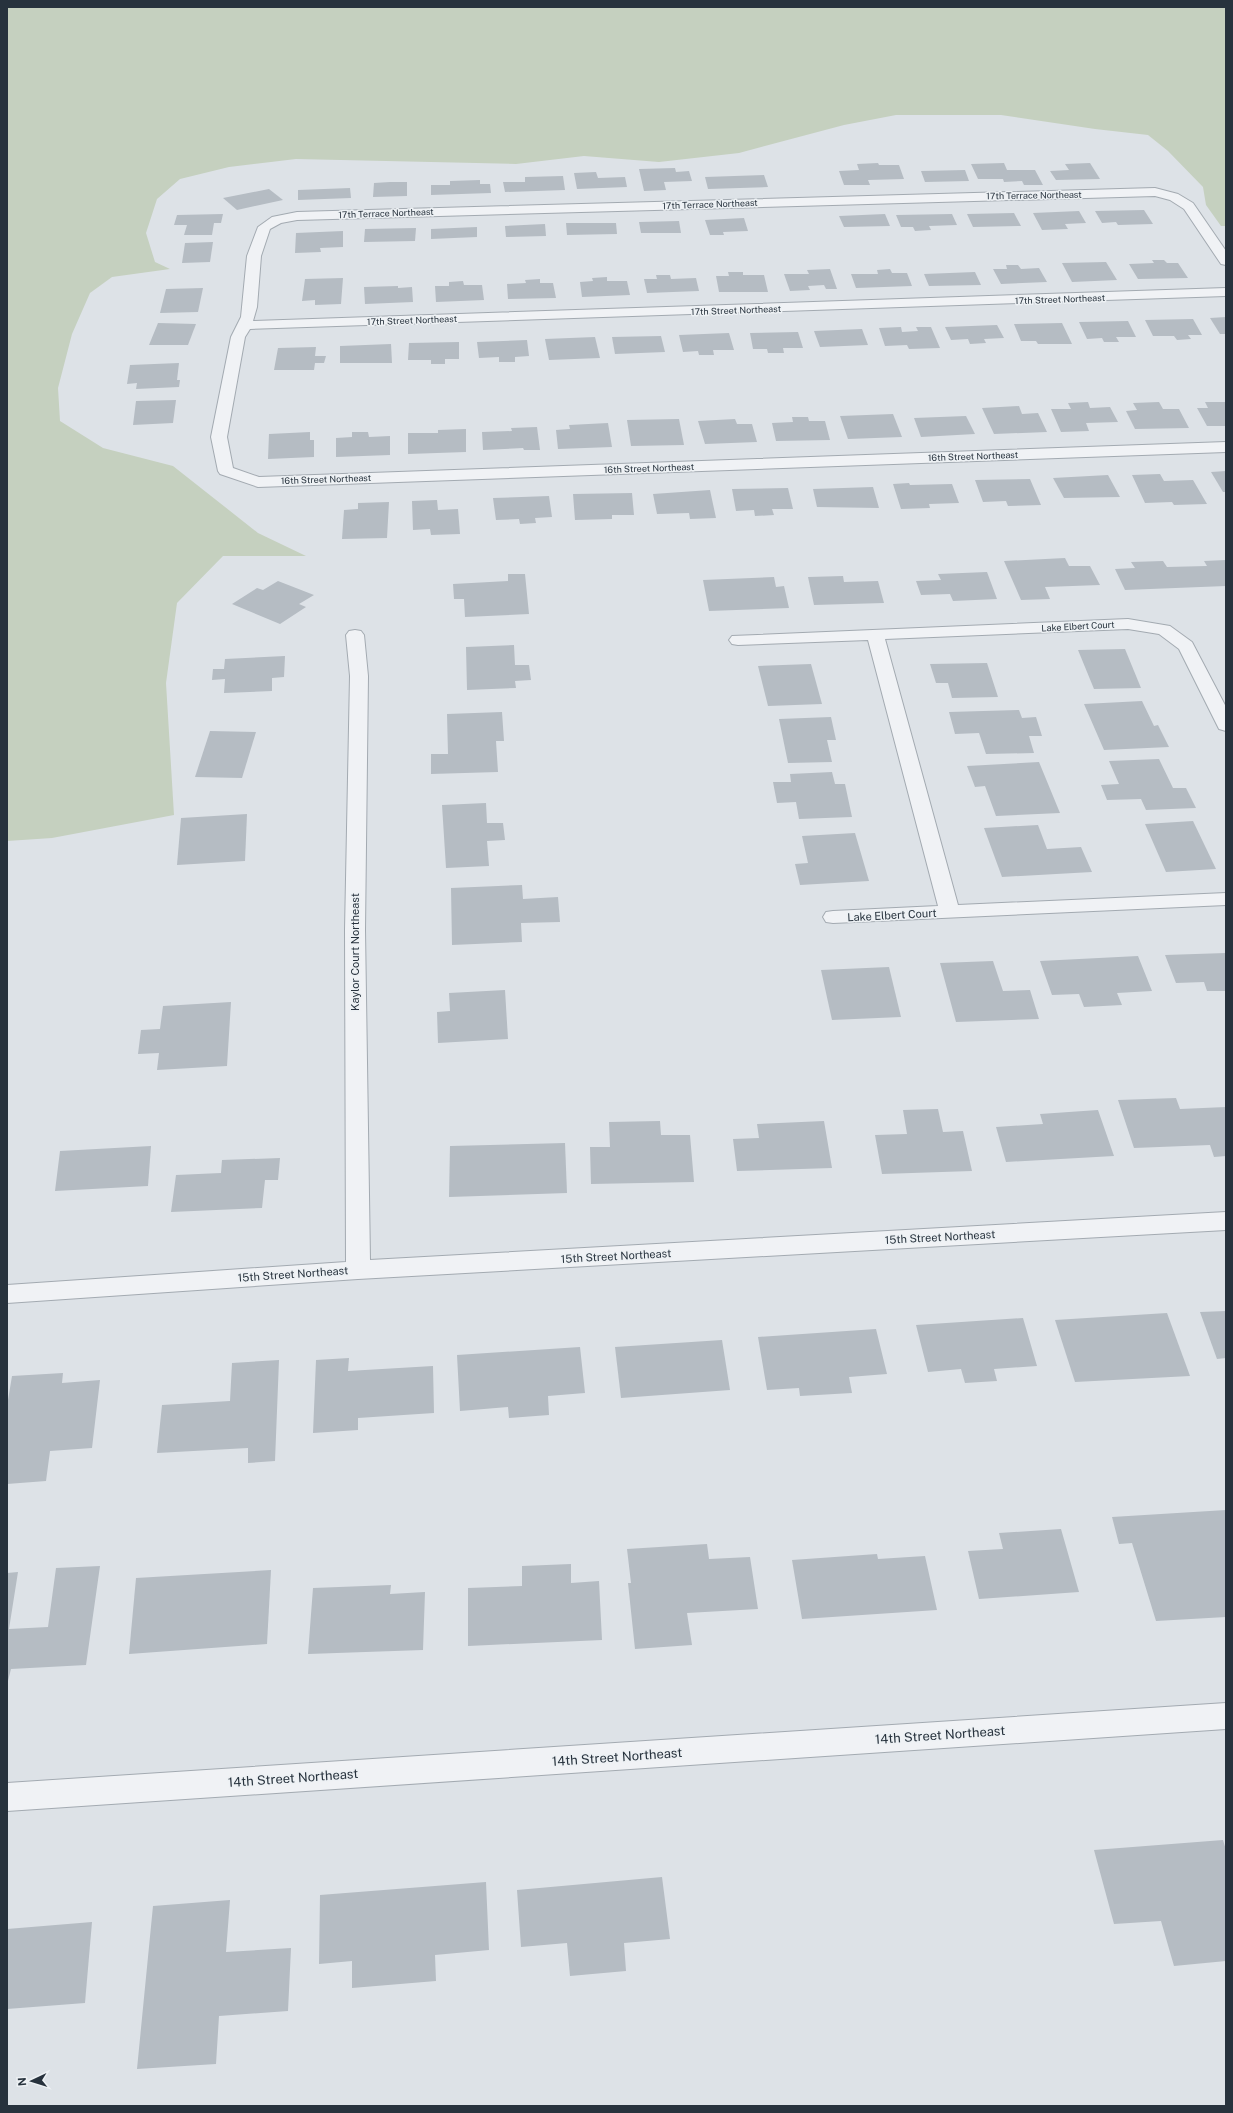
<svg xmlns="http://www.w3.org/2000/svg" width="1233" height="2113" viewBox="0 0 1233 2113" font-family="'Public Sans',sans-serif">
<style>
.green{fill:#c5d0bf}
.building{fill:#b5bcc3}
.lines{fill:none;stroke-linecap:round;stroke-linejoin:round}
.minor-casing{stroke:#a3aab1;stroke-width:2}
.minor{fill:#f0f2f5;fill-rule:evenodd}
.labels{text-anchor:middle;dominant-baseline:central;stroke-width:3;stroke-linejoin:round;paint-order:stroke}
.far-street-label{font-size:9px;fill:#27323d;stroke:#edf1f4}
.street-label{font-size:11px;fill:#27323d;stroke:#edf1f4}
.near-street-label{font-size:13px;fill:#27323d;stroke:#edf1f4}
</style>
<rect width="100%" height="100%" fill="#dde2e7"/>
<path class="green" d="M7,7H1226V226H1221L1206,205L1203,187L1168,151L1148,135L1095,129L1001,115H896L844,125L739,153L659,162L584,156L516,164L296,159L229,167L180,179L157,199L146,233L155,262L170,269L112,277L90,293L72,334L58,388L60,421L103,448L173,466L258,533L306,556H223L177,603L166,683L174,815L52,838L7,841Z"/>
<g class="building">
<path d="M878,163L879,165H899L904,179L868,180L870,185H844L839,171L859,170L857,164Z"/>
<path d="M1004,163L1007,170H1035L1043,185H1024L1022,181L1004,182L1003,179H978L971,164Z"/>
<path d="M1090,163L1100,179L1056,180L1050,171L1069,170L1065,164Z"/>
<path d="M675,168L676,172L689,171L692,181L664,182L666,190L644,191L639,169Z"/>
<path d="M965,170L969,181L925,182L921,171Z"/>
<path d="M596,172L598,178L625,177L627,187L577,189L574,173Z"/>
<path d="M764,175L768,187L708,189L705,177Z"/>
<path d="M563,176L565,190L505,192L503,182H525V177Z"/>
<path d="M480,180V184H490L491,193L431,195V185H450V181Z"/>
<path d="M390,182H407V196L373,197L374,183Z"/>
<path d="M350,188L351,198L298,200V190Z"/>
<path d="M269,189L283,200L237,210L223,198Z"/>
<path d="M1144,210L1153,224L1118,225L1116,222L1102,223L1095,211Z"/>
<path d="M1079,211L1086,223L1065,224L1068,229L1042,230L1033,213Z"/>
<path d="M1014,213L1021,226L973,227L967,214Z"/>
<path d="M223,214L221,223H214L212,235H184L187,225H174L177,215Z"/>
<path d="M885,214L890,226L844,227L839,216Z"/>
<path d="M952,214L957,225L929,226L931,230L915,231L913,227H901L896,215Z"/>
<path d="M744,218L748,231L723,232L724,235H710L705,220Z"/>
<path d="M679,221L681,233H641L639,222Z"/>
<path d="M566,223H616L617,234L567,235Z"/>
<path d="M545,224L546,236L506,237L505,226Z"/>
<path d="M477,227V237L431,239V229Z"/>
<path d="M416,228L415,241L364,242L365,229Z"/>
<path d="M343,231V247L320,248L321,252L295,253L296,233Z"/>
<path d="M213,242L210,262L182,263L185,243Z"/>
<path d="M1152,260H1164L1167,263H1178L1188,278L1138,279L1129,264L1154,263Z"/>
<path d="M1106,262L1117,280L1072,282L1062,263Z"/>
<path d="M1006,265H1018L1021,269L1039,268L1047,282L1001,284L993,269H1007Z"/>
<path d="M830,269L837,289H826L824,285L808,286L810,290L790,291L784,274H809L807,270Z"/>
<path d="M890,269L892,273H907L912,286L856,288L851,274H878L877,270Z"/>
<path d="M728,272H743V275H764L768,292H719L716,276H729Z"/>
<path d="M975,272L981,285L929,286L924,274Z"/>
<path d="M656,275H670L671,279L696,278L699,291L647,293L644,279H657Z"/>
<path d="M607,277V281H627L630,295L582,297L580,282L593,281L592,278Z"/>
<path d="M343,278L341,304L315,305V300L302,301L305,279Z"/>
<path d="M540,279V283H553L556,298L508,299L507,284L526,283L525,280Z"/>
<path d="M463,281L464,285H482L484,300L436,302L435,286H449V282Z"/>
<path d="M398,286V288L412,287L413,302L365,304L364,287Z"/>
<path d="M203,288L198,312L160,313L166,289Z"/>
<path d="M1226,317V334H1220L1210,318Z"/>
<path d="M1193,319L1202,335H1188L1191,339L1177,340L1174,336H1153L1145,320Z"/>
<path d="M1128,321L1136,337H1116L1119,342H1104L1102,338L1087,339L1079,322Z"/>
<path d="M158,323L196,324L188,345H149Z"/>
<path d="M1062,323L1072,344H1038L1036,341H1021L1014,324Z"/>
<path d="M997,325L1004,338L984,339L986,343L970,344L968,339L951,340L945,327Z"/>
<path d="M901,327L902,332L918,331L916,327H931L940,348L909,349L907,345L885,346L879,328Z"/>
<path d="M862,329L868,345L820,347L814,331Z"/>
<path d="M798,332L803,348H783L784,353H768L767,349H753L750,333Z"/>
<path d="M729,333L734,350H713L714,355H699L698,351L683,352L679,335Z"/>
<path d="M661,336L665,352L615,354L612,337Z"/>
<path d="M595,337L600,358L549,360L545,339Z"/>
<path d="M527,340L529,356L515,357V362H499V357L479,358L477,342Z"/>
<path d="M459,342V359H445V364H431V360H408L409,343Z"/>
<path d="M391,344L392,363H340V346Z"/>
<path d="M316,347L315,356H326L324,363H315L314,370H274L278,348Z"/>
<path d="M179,363L177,380H180L179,387L136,389L137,383L127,384L130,365Z"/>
<path d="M176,400L173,423L133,425L136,401Z"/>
<path d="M1088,402L1090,408L1110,407L1118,422L1086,423L1089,431L1061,432L1051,409H1071L1068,403Z"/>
<path d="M1159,402L1163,409H1179L1189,428L1135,429L1126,411L1137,410L1133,403Z"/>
<path d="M1205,402H1226V426H1207L1197,408H1208Z"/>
<path d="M1019,406L1022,414L1038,413L1047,432L994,434L982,408Z"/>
<path d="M893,414L902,437L848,439L840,416Z"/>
<path d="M966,416L975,434L921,437L914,418Z"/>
<path d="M792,417H808L809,421H825L830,440L776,441L772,423L793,422Z"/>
<path d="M679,419L684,445L631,446L627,420Z"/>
<path d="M735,419L737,424H752L757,442L705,444L698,421Z"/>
<path d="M608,423L612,447L558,449L556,430L570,429L569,425Z"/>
<path d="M537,427L540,450H524L523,448L483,450L482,432L512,431L511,428Z"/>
<path d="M466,429V452L408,454V433H438V430Z"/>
<path d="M310,432V440H314V457L268,459L269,434Z"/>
<path d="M352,432H368L369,437L390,436V455L336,457V438L352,437Z"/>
<path d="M1226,471V492H1223L1211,472Z"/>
<path d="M1160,474L1164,481L1193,480L1207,504L1174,505L1172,502L1145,503L1132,475Z"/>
<path d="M1108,475L1120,497L1064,498L1053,478Z"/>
<path d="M1030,479L1041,505L1008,506L1006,501L983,502L975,480Z"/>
<path d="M909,483L910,485L952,484L959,503L929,504L930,508L901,509L893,484Z"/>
<path d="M873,487L879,508L817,507L813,489Z"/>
<path d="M788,488L793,509H772L774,515L755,516L754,510L736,511L732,489Z"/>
<path d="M710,490L716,518L690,519L689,513L657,514L653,494Z"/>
<path d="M632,493L634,515H612V519L575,520L573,494Z"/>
<path d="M549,496L552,517L535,518L536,523L520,524L519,519L496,520L493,498Z"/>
<path d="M437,500L438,510L458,509L460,534L431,535L430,529L413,530L412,501Z"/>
<path d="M389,502L387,538L342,539L344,510L358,509V503Z"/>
<path d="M1065,558L1069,566H1090L1100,585L1045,587L1050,599L1021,600L1004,561Z"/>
<path d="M1226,560V586L1125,590L1115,569L1135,568L1131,562L1163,561L1167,567L1207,566L1204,561Z"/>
<path d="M987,572L997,599L953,601L950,594L921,595L916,581L941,580L938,574Z"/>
<path d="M508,574H525L529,614L465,617L464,599H454L453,584L508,581Z"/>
<path d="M843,576L844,582L878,581L884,603L814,605L808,577Z"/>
<path d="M774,577L776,587L784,586L789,608L709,611L703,580Z"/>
<path d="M278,581L314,595L299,604L306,607L280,624L232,604L257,588L263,590Z"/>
<path d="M514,645L515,665H529L531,680L515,681L516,688L467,690L466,647Z"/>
<path d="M1125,649L1141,688L1094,689L1078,650Z"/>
<path d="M285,656L284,677L272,678V691L224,693L225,679L212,680L213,669H224L225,659Z"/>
<path d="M987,663L998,697L952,698L948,683H936L930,664Z"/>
<path d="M811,664L822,704L768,706L758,666Z"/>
<path d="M1142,701L1154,726L1158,725L1169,747L1104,750L1084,704Z"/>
<path d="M1019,710L1022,718L1036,717L1042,736H1029L1034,753L986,754L979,733L955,734L949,712Z"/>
<path d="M502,712L504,741H496L498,772L431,774V754H448L447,714Z"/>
<path d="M831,717L836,740H827L832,762L788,763L779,719Z"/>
<path d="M210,731L256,732L242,778L195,777Z"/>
<path d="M1159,759L1173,788H1186L1196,808L1146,810L1141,799L1107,800L1101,785L1119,784L1109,761Z"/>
<path d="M1039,762L1060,813L996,816L985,786L975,787L967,766Z"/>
<path d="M832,772L835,784H845L852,817L799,819L796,802L777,803L773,782H791L790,774Z"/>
<path d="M486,803L487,823H503L505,840L487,841L489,866L446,868L442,805Z"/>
<path d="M247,814L245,861L177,865L181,818Z"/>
<path d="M1193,821L1216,869L1166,872L1145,824Z"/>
<path d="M1038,825L1047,849L1081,847L1092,872L1002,877L984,828Z"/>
<path d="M855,833L869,881L800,885L795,864L808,863L802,836Z"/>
<path d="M522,885L523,899L558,897L560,922L521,923L522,942L452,945L451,888Z"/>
<path d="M1226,953V991H1207L1204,982L1176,983L1165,955Z"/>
<path d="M1138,956L1152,991L1117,993L1122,1005L1084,1007L1079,994L1052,995L1040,961Z"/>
<path d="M993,961L1003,991L1030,990L1039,1019L956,1022L940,963Z"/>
<path d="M889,967L901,1017L832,1020L821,970Z"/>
<path d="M505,990L508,1039L438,1043L437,1012L450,1011L449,993Z"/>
<path d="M231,1002L227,1066L157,1070L159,1053L138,1054L141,1030L160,1029L163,1006Z"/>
<path d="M1176,1098L1180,1109L1226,1107V1156L1214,1157L1210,1145L1134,1148L1118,1100Z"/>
<path d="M938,1109L943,1132L963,1131L972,1171L882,1174L875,1135L907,1134L903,1110Z"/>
<path d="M1098,1110L1114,1156L1006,1162L996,1127L1043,1124L1040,1114Z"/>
<path d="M660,1121L661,1135H690L694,1182L591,1184L590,1147H610L609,1122Z"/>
<path d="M824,1121L832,1168L737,1171L733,1139L759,1138L757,1124Z"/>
<path d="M565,1143L567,1193L449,1197L450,1146Z"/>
<path d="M151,1146L148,1186L55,1191L60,1151Z"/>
<path d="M280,1158L278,1180H265L262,1208L171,1212L176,1175L221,1173L222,1160Z"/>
<path d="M1226,1311V1358L1217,1359L1200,1312Z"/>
<path d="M1167,1313L1190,1376L1075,1382L1055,1320Z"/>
<path d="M1023,1318L1037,1366L994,1369L997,1381L965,1383L961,1369L928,1372L916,1325Z"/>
<path d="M876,1329L887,1374L849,1377L852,1393L800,1396L799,1388L767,1390L758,1337Z"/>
<path d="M722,1340L730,1390L621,1398L615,1347Z"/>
<path d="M580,1347L585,1393L548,1396L549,1415L509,1418L508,1407L460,1411L457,1355Z"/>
<path d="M349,1358L348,1371L433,1366L434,1413L358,1418V1430L313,1433L316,1360Z"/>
<path d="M279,1360L275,1461L248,1463V1448L157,1453L162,1405L230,1401L232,1363Z"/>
<path d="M63,1373L62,1383L100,1380L92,1448L50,1451L46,1481L7,1484V1406L12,1376Z"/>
<path d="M1226,1510V1617L1156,1621L1132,1543L1119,1544L1112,1517Z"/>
<path d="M1061,1529L1079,1592L979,1599L968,1551L1003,1549L999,1533Z"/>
<path d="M707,1544L709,1559L750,1557L758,1609L687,1613L692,1645L635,1649L628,1583H631L627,1549Z"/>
<path d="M877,1554L878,1559L925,1556L937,1610L802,1619L792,1560Z"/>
<path d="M571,1564V1583L599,1581L602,1640L468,1646V1588L522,1586V1566Z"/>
<path d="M100,1566L86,1665L11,1669L7,1685V1573L18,1572L9,1629L48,1627L56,1568Z"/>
<path d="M271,1570L267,1644L129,1654L136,1578Z"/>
<path d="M391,1585L390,1594L425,1592L423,1650L308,1654L313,1588Z"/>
<path d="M1223,1840L1226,1850V1961L1174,1966L1161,1921L1114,1924L1094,1850Z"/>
<path d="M662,1877L670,1939L624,1943L626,1971L570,1976L567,1943L521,1947L517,1890Z"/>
<path d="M486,1882L489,1950L435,1955L436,1981L352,1988V1961L319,1964L320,1895Z"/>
<path d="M230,1900L226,1952L291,1948L288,2011L219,2016L216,2064L137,2069L153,1906Z"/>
<path d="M92,1922L85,2003L7,2009V1929Z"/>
</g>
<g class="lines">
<g class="minor-casing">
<g id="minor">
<path d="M1155,188L1178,194L1193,203L1226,251V265L1221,264L1184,209L1170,200L1155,196L297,220L281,223L270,229L261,256L257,307L253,321L1226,288V296L250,329L245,337L227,437L233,468L259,477L1226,442V452L258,487L220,474L218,471L211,437L231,337L241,317L247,256L258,227L272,217L297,212Z"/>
<path d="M1128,619L1170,626L1192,642L1226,707V731L1219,729L1179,649L1159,634L1128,629L885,639L958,905L1226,893V905L833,923L826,922L823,917L826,912L833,911L938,906L868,640L738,645L732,644L729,640L732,636Z"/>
<path d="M355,630L361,631L364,635L368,676L365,930L370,1260L1226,1212V1230L358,1279L7,1303V1285L346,1262L345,930L350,676L346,635L349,631Z"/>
<path d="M1226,1703V1729L7,1811V1783Z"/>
</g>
</g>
<use href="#minor" class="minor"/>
</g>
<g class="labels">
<g class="far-street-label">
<text transform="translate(1034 195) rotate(-1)">17th Terrace Northeast</text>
<text transform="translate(710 204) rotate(-2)">17th Terrace Northeast</text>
<text transform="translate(386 213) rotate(-2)">17th Terrace Northeast</text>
<text transform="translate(1060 299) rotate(-2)">17th Street Northeast</text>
<text transform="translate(736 310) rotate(-2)">17th Street Northeast</text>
<text transform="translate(412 320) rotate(-2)">17th Street Northeast</text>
<text transform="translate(973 456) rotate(-2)">16th Street Northeast</text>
<text transform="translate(649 468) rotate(-2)">16th Street Northeast</text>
<text transform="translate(326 479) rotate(-2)">16th Street Northeast</text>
<text transform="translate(1078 626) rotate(-3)">Lake Elbert Court</text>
</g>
<g class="street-label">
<text transform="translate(892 915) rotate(-3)">Lake Elbert Court</text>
<text transform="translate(355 952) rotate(-90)">Kaylor Court Northeast</text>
<text transform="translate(940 1237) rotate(-3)">15th Street Northeast</text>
<text transform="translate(616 1256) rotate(-3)">15th Street Northeast</text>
<text transform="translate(293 1274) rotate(-4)">15th Street Northeast</text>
</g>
<g class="near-street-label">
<text transform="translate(940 1735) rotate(-4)">14th Street Northeast</text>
<text transform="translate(617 1757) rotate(-4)">14th Street Northeast</text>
<text transform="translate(293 1778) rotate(-4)">14th Street Northeast</text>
</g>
</g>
<rect width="1233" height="2113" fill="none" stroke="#27323d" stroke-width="16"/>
<g transform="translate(32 2081) rotate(266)" stroke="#edf1f4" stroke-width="3" paint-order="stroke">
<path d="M0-3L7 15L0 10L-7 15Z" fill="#27323d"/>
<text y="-6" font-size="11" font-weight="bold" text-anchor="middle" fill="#27323d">N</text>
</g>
</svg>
